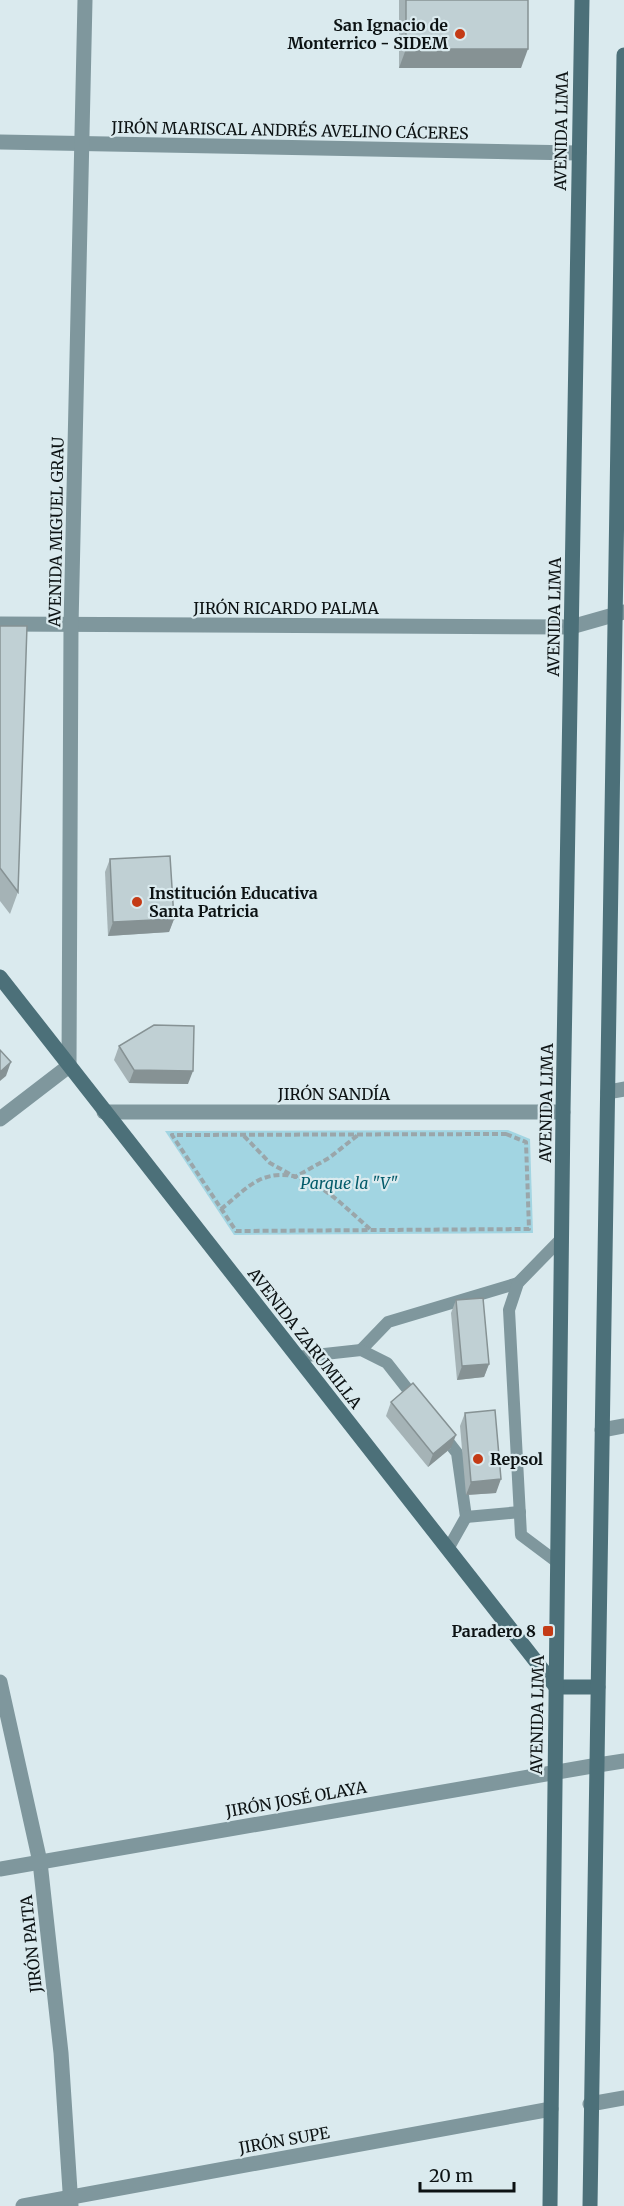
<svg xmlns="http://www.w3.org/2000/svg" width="624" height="2206" viewBox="0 0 624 2206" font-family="Merriweather,serif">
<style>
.green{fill:#a2d5e2}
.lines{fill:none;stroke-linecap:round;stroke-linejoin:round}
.path{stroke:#9aa6aa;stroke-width:4;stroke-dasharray:6 3;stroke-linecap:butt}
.service{stroke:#7f979d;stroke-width:12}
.minor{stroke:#7f979d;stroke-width:15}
.tertiary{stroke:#7f979d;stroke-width:15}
.secondary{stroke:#4c7079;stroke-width:15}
.wall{fill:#a5b3b6}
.shaded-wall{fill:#869294}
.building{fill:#c0d0d4;stroke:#869294;stroke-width:1.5}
.poi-dot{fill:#c43b16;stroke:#daeaee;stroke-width:2}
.labels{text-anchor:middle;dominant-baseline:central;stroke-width:4.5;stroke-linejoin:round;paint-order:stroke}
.poi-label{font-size:16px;font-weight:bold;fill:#0c1213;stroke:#daeaee;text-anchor:end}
.street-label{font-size:16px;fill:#0c1213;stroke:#daeaee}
.park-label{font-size:16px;font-style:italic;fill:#045b6a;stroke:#daeaee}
</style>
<rect width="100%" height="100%" fill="#daeaee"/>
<path class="green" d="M508,1130L530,1139L533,1233L234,1235L165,1131Z"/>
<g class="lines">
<g class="path">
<path d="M506,1134L526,1142L529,1229L236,1231L172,1135Z"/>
<path d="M244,1136L270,1163L295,1177L329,1158L358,1135"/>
<path d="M221,1209C233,1200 245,1187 259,1180C303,1160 341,1204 371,1230"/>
</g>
<g class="service">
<path d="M361,1350L388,1322L518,1283"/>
<path d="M297,1357L361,1350L387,1363L416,1400"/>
<path d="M443,1435L457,1453L466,1517L448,1549"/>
<path d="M466,1517L520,1512"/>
<path d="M557,1562L521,1535L509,1310L518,1283L562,1238"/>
</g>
<g class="minor">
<path d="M0,142L579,153"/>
<path d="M0,624L571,627L624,612"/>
<path d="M608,1092L624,1089"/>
<path d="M104,1112H563"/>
<path d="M0,1119L69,1066L71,626L85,0"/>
<path d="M602,1430L624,1426"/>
<path d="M0,1682L40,1862L61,2053L71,2206"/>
<path d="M598,1765L624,1761"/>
<path d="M590,2104L624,2098"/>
<path d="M23,2206L551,2109"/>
</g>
<path class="tertiary" d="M0,1869L598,1765"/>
<g class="secondary">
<path d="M0,977L556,1687H598"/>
<path d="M550,2206L563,1112L582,0"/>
<path d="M590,2206L624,55"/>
</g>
</g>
<g class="wall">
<path d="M399,0H528L521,68H399Z"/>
<path d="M0,626L18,892L10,914L0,901Z"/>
<path d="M110,859L174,919L169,932L108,936L105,872Z"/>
<path d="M119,1046L188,1084L129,1083L114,1060Z"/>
<path d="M456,1300L489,1364L484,1377L457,1380L451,1313Z"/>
<path d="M391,1402L451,1448L428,1467L386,1416Z"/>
<path d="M465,1413L496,1493L466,1495L460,1426Z"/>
</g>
<g class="shaded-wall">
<path d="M406,49H528L521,68H399Z"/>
<path d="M174,919L169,932L108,936L113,922Z"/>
<path d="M11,1062L6,1076L0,1081V1072Z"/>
<path d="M134,1070L193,1071L188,1084L129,1083Z"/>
<path d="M489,1364L484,1377L457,1380L462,1366Z"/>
<path d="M456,1435L451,1448L428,1467L433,1454Z"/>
<path d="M501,1479L496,1493L466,1495L471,1482Z"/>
</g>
<g class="building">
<rect x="406" y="0" width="122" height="49"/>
<path d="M0,626H27L18,892L0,868Z"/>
<path d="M170,856L174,919L113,922L110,859Z"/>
<path d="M154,1025L194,1026L193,1071L134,1070L119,1046Z"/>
<path d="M0,1050L11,1062L0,1072Z"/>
<path d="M483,1298L489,1364L462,1366L456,1300Z"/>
<path d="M413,1383L456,1435L433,1454L391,1402Z"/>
<path d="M495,1410L501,1479L471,1482L465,1413Z"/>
</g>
<g class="poi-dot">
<circle cx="460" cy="34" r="6"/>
<circle cx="137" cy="902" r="6"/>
<circle cx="478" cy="1459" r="6"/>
<rect x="542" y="1625" width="12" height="12" rx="3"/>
</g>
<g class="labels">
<g class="poi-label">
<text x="448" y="25">San Ignacio de<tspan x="448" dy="18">Monterrico - SIDEM</tspan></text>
<text x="149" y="893" text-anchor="start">Institución Educativa<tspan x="149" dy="18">Santa Patricia</tspan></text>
<text x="490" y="1459" text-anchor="start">Repsol</text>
<text x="536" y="1631">Paradero 8</text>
</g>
<g class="street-label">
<text transform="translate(290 130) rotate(1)">JIRÓN MARISCAL ANDRÉS AVELINO CÁCERES</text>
<text transform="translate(561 131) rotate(-89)">AVENIDA LIMA</text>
<text transform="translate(56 532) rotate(-89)">AVENIDA MIGUEL GRAU</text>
<text x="286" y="608">JIRÓN RICARDO PALMA</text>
<text transform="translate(554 617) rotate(-89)">AVENIDA LIMA</text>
<text x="334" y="1094">JIRÓN SANDÍA</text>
<text transform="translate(546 1103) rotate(-89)">AVENIDA LIMA</text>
<text transform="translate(305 1338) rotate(52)">AVENIDA ZARUMILLA</text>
<text transform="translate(537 1715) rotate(-89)">AVENIDA LIMA</text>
<text transform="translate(296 1799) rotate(-10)">JIRÓN JOSÉ OLAYA</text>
<text transform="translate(31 1944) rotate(-96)">JIRÓN PAITA</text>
<text transform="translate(284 2140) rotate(-10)">JIRÓN SUPE</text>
</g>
<g class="park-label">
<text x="349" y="1183">Parque la "V"</text>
</g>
</g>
<path d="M420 2182v9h94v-9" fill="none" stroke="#0c1213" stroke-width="3"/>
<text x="429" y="2182" font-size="18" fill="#0c1213" stroke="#daeaee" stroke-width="4.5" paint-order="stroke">20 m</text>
</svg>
